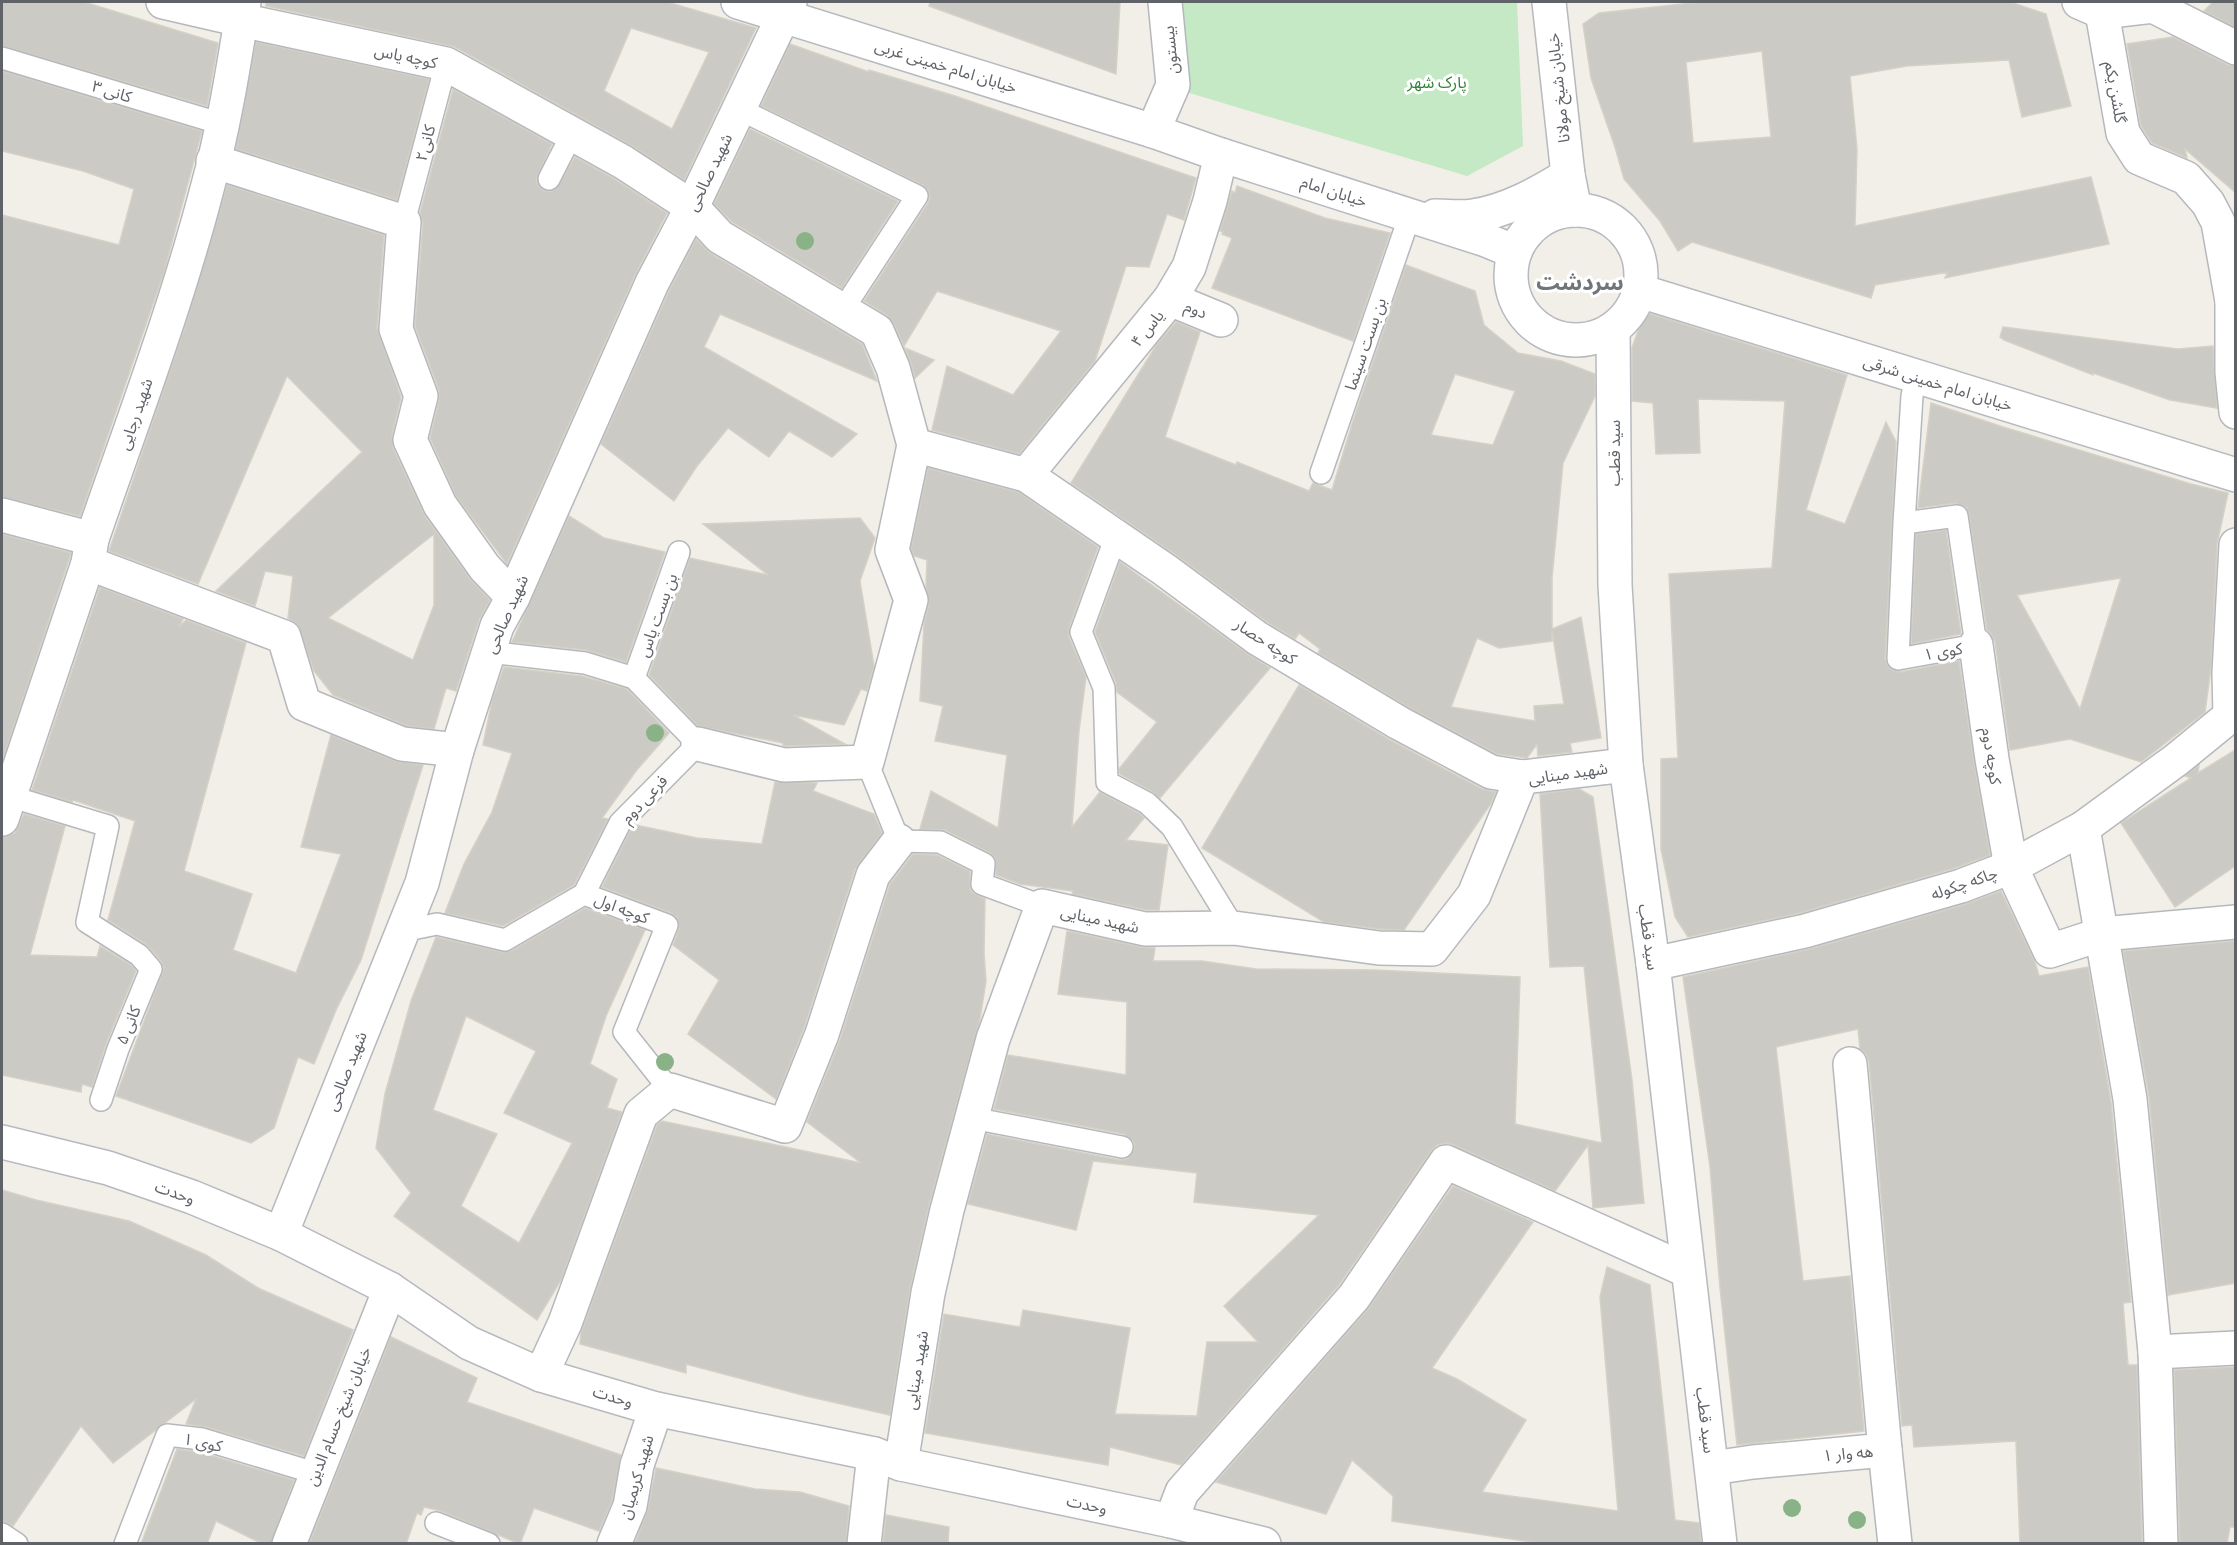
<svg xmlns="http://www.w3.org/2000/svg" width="2237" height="1545" viewBox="0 0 2237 1545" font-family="Ubuntu,'Noto Sans Arabic',sans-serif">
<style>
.green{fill:#c5e8c5}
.building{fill:#cccac5;stroke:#d6d1c6;stroke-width:1.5;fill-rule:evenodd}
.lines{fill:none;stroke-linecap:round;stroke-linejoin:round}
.service-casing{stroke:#b5b8bc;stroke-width:24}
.minor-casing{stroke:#b5b8bc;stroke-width:36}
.tertiary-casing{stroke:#b5b8bc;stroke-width:36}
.secondary-casing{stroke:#b6babf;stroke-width:36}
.service{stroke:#fff;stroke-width:21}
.minor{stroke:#fff;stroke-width:33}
.tertiary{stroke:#fff;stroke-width:33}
.secondary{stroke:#fff;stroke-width:33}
.tree{fill:#89b387}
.labels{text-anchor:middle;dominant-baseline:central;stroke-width:6;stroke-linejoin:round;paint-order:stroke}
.street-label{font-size:16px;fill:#5f6368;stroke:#fff}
.park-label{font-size:16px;fill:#348238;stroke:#fff}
.district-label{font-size:22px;font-weight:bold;fill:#70757a;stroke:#fff}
</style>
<rect width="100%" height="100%" fill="#f1efe8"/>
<path class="green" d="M1161,2H1517L1523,146L1467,176L1173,88Z"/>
<g class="building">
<path d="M2,2H84L218,43L207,106L2,46Z"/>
<path d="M266,2H667L756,28L684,180L632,146L455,47L266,6ZM631,28L709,52L672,129L604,91Z"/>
<path d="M930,2H1120L1116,74L929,6Z"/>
<path d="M1701,2H2010L2046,14L2071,106L2022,117L2009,60L1907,66L1850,76L1857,149L1855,226L2091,177L2109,244L1945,278L1948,272L1875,285L1871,298L1692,242L1678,251L1660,221L1624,179L1615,147L1591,78L1583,24L1599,13ZM1762,51L1771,137L1693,143L1686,62Z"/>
<path d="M2213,2H2235V27L2204,11Z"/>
<path d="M2173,37L2228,65L2235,66V192L2185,149L2187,158L2152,143L2141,126L2127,44Z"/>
<path d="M256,42L429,79L397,200L236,149Z"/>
<path d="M790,44L869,72V70L955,96L1196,178L1184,220L1167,214L1149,267L1126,266L1095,361L1019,454L932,430L947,366L1013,395L1061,331L937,291L904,346L894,324L887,315L864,301L928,203L930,197L928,190L923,185L761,106Z"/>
<path d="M2,71L202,131L164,272L80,516L2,497V215L119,245L134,189L83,171L2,151Z"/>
<path d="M453,89L552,144L536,179L538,185L543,190L549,192L556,189L575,157L613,178L667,213L635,275L507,564L456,496L430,438L439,401V390L415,326L423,223L420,213Z"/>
<path d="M750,129L898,201L842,288L732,222L714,204Z"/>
<path d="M227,185L384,235L377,328L401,397L392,435L393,448L425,516L470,579L490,600L479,620L456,691L446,688L434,729L407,726L333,695L314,671L298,625L288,618L293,576L265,571L255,606L216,591L362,452L287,376L198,584L109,551L185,327ZM434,534V605L413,660L328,618Z"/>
<path d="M1237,186L1325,218L1390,233L1353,341L1212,288L1232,238L1222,234L1223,232L1220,231L1232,191L1235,193Z"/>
<path d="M696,239L710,253L862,344L877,381L720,314L704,347L857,434L832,457L789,431L769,457L728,428L697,466L674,501L601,444L669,291Z"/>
<path d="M1406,265L1475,291L1484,325L1518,353L1561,361L1595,374V396L1563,463L1552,578V629L1581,617L1601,738L1570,743L1572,752L1538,756L1537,744L1527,758L1497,754L1408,707L1318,653L1320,649L1299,633L1295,639L1267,622L1176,555L1071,483L1157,344L1176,322L1200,332L1165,437L1236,465L1237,462L1309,491L1313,483L1332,490L1353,421ZM1455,374L1515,391L1493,445L1431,435ZM1552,631L1564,704L1534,706L1535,721L1451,707L1477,638L1499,648L1552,641Z"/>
<path d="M1644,314H1651L1847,375L1806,510L1845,524L1886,422L1896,442L1885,659L1888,666L1892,670L1900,672L1959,661L1974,762L1990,855L1955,868L1800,913L1688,937L1675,917L1661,849V759L1678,758L1669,574L1772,568L1785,401L1698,399L1700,453L1656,454L1653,403L1632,401V348Z"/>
<path d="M2003,327L2178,349L2213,346L2217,408L2170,400L2093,373V375L2004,340L2000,337Z"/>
<path d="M905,348L934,360L915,378L911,363Z"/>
<path d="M1931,403L2003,427L2191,484L2228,493L2217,544L2211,668L2205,712L2141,762L2070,739L2010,750L1995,642L1991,634L1987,630L1969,514L1967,508L1956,503L1918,508ZM2121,578L2080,709L2017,595Z"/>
<path d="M928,468L1018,492L1098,547L1069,628V637L1086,677L1079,731L1072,827L1100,792L1139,813L1144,818L1126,840L1168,845L1159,910H1147L1072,894L1073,891L1020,884L996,875L995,858L990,853L945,830L920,829L931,791L998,828L1007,755L935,741L943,706L920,701L924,624L929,604L926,586L927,560L914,556L911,548Z"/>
<path d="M569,516L604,538L665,552L626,662L586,650L512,642Z"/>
<path d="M860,518L875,538L860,581L874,666L867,691L861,689L844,725L793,715L845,744L786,746L783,745V743L698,726L649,675L690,558L768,575L703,524Z"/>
<path d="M1946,530L1961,634L1911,644L1916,534Z"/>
<path d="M2,534L71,553L2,762Z"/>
<path d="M1120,562L1246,653L1270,668L1160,798L1153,792L1120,774L1119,769L1157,722L1117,692L1116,683L1095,632Z"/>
<path d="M100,587L183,619L179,627L186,620L246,643L184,871L252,894L233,950L296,973L341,854L301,847L331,735L395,761L423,765L361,960L336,1010L314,1064L298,1057L274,1128L251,1143L116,1096L164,968L161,961L146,944L108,920L135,821L73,800L72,802L32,790Z"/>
<path d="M504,667L582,676L627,689L669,733L636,771L602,818L608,819L574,885L503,926L445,913L464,864L492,812L512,753L483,745L492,701Z"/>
<path d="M1299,685L1390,740L1482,789L1496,792L1490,805L1404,930L1380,929L1324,922L1202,848Z"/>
<path d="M2235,750V866L2175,907L2121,823L2191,778L2185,776L2199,765L2198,773Z"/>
<path d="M775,782L817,783L813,791L874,814L882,833L855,869L804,1028L776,1099L688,1034L719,980L673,945L679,929L677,917L671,913L602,887L630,831L636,825L697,838L762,844Z"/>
<path d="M1579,789L1593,797L1632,1080L1644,1203L1593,1208L1588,1145L1555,1191L1454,1145L1446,1143L1437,1145L1431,1151L1339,1285L1181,1465L1110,1447L1108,1465L925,1433L944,1314L1020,1327L1023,1310L1130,1328L1115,1414L1197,1416L1207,1342H1258L1224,1306L1319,1215L1194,1202L1197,1173L1093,1161L1076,1230L968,1204L987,1134L1120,1160L1127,1159L1134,1150V1142L1124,1134L994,1109L1008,1055L1126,1075L1127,1002L1058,994L1067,931L1141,947L1155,948L1153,961H1202L1256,969L1375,970L1520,977L1515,1124L1602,1143L1584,966L1550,967L1540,794Z"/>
<path d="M24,814L65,826L30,955L97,957L100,946L131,965L136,971L106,1044L92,1087L82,1084L81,1092L2,1075V837L15,833Z"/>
<path d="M913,854L937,855L970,871V889L973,893L985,899L984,953L986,981L980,1019L929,1205L910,1289L890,1415L806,1396L686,1364V1373L580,1344L581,1333L657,1125L662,1121L861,1163L807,1122L840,1040L890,884Z"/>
<path d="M2001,891L2035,962L2039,976L2088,967L2111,1102L2131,1302L2123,1303L2128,1365H2137L2142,1544H2020L2016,1441L1914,1447L1912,1425L1902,1426L1869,1062L1866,1054L1860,1049L1858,1029L1776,1047L1803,1281L1850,1276L1864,1431L1737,1445L1720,1288L1710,1167L1683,977L1810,949L1966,904Z"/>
<path d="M585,908L645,930L606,1016L590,1064L617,1079L607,1108L622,1112L561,1280L537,1320L394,1216L411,1193L376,1148L385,1094L411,1001L436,937L502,952L511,951ZM466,1016L536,1051L504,1113L572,1143L519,1243L461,1206L497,1134L433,1110Z"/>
<path d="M2235,941V1283L2168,1295L2149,1097L2123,951Z"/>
<path d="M1453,1186L1533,1222L1432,1368L1457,1379L1526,1420L1482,1492L1618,1511L1600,1297L1607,1267L1650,1285L1675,1520L1699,1523L1701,1544H1545L1392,1521L1393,1496L1352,1460L1326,1514L1216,1482L1368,1309Z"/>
<path d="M2,1190L36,1200L129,1221L206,1255L258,1288L353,1330L304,1456L206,1427L186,1424L196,1399L113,1463L81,1426L13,1526L2,1521Z"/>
<path d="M391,1337L477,1378L467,1402L621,1455L612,1501L599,1531L534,1508L520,1544L441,1511L424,1507L421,1515L417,1513L406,1544H309Z"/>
<path d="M2235,1367V1527H2230L2227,1544H2180L2174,1370Z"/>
<path d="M177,1449L199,1452L294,1480L271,1544H263L216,1521L207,1544H141Z"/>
<path d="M656,1468L755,1489L800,1492L849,1506L846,1544L635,1543L648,1509Z"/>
<path d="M886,1515L949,1527L948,1544H883Z"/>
</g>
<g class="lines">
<g class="service-casing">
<g id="service">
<path d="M2,58L222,124"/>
<path d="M739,109L917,196L842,311"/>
<path d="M549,179L573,132"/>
<path d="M404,222L446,64"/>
<path d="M1321,473L1410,215"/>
<path d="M1904,523L1898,659L1976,645L1957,516L1904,523L1912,396L1916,376"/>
<path d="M1116,536L1081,632L1104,688L1107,782L1147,803L1172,827L1234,928"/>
<path d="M488,652L585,663L634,678L698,744L620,823L584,894"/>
<path d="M634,678L679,552"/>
<path d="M867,762L899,841L940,842L984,864L982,884L1042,906"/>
<path d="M9,796L108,826L87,922L139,955L151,969L118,1049L101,1100"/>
<path d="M402,931L437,924L505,940L584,894L667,925L624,1032L670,1090"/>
<path d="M972,1118L1122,1147"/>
<path d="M436,1523L489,1544"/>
<path d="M2,1534L17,1544"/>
<path d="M125,1544L167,1435L202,1439L315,1473"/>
</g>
</g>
<g class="minor-casing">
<g id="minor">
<path d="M163,2L241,20L446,64L623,162L692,207L720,237L877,331L893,368L914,445L892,550L911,600L867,762L784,765L698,744"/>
<path d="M2079,2L2102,12L2153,6L2236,48"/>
<path d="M2102,12L2123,133L2139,158L2186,178L2208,203L2218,222L2232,301H2236"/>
<path d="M1153,131L1173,85L1165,2"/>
<path d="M213,161L404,222L396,329L421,396L410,440L440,505L485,568L513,597"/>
<path d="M1170,299L1221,320"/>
<path d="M2232,301V372L2236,412"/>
<path d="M914,445L1026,475L1165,570L1257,638L1399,723L1491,772L1522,777"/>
<path d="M1026,475L1170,299L1189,267L1210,201L1221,155"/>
<path d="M2,515L92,539"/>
<path d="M88,563L284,637L304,704L402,744L457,750"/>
<path d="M1976,645L1992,759L2011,867L2050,951L2102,934L2236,922"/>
<path d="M2230,716L2229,673L2236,545"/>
<path d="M2083,828L2130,1099L2155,1352L2161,1544"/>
<path d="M1653,964L1805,931L1961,886L2011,867L2083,828L2176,760L2230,716H2236"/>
<path d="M1850,1064L1885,1450"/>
<path d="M2155,1352L2236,1348"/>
<path d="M541,1375L565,1323L641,1114L670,1090L785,1126L822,1034L873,875L899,841"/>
<path d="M901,1464L928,1293L947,1210L993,1039L1042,906L1145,929L1234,928L1379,948L1432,949L1474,895L1522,777L1626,765"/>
<path d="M1712,1468L1753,1462L1885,1450L1895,1544"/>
<path d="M1171,1521L1182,1492L1354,1297L1446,1162L1688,1271"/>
<path d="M614,1544L630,1506L637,1465L656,1409"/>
<path d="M864,1544L874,1454"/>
</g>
</g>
<g class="tertiary-casing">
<g id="tertiary">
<path d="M2,819L88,563L92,539C132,423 176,308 207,189C224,128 234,64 244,2"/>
<path d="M281,1234L422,883L457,750L497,626L513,597L652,283L692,207L790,2"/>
<path d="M289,1544L390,1289"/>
</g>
</g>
<g class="secondary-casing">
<g id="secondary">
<path d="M738,2L1153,131L1221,155L1486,240L1515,252"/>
<path d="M1549,2L1568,175L1575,210"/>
<circle cx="1576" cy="275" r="65"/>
<path d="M1435,216C1447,216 1461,218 1473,216C1507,211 1539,193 1568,175"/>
<path d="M1640,291L2236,475"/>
<path d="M1613,329L1615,585L1626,765L1653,964L1720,1544"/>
<path d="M2,1142L108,1168L192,1197L281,1234L390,1289L469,1343L541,1375L656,1409L874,1454L901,1464L1171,1521L1264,1544"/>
</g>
</g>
<use href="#service" class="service"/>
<use href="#minor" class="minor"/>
<use href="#tertiary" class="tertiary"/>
<use href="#secondary" class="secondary"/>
</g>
<g class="tree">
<circle cx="805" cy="241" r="9"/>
<circle cx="655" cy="733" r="9"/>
<circle cx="665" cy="1062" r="9"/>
<circle cx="1792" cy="1508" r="9"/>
<circle cx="1857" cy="1520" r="9"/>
</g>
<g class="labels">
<g class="street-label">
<text transform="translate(1170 50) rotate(-96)">بیستون</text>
<text transform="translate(406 56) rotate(12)">کوچه یاس</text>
<text transform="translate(946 66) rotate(17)">خیابان امام خمینی غربی</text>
<text transform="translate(1558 88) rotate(-96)">خیابان شیخ مولانا</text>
<text transform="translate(112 91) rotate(17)">کانی ۳</text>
<text transform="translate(2116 92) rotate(80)">گلشن یکم</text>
<text transform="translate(425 143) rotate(-75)">کانی۲</text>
<text transform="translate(709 172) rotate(-64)">شهید صالحی</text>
<text transform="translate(1334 191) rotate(18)">خیابان امام</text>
<text transform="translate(1196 309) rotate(22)">دوم</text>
<text transform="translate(1147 328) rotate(-51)">یاس ۴</text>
<text transform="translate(1365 344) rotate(-71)">بن بست سینما</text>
<text transform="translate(1938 383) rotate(17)">خیابان امام خمینی شرقی</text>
<text transform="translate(135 414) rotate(-71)">شهید رجایی</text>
<text transform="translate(1614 453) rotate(-90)">سید قطب</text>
<text transform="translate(506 614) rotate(-66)">شهید صالحی</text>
<text transform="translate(657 615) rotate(-70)">بن بست یاس</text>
<text transform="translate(1266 641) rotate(33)">کوچه حصار</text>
<text transform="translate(1943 651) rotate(-10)">کوی ۱</text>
<text transform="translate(1992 756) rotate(81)">کوچه دوم</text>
<text transform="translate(1568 773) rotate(-8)">شهید مینایی</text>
<text transform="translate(644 799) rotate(-47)">فرعی دوم</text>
<text transform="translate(1964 883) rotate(-19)">چاکه چکوله</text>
<text transform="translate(622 908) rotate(21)">کوچه اول</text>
<text transform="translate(1100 919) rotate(12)">شهید مینایی</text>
<text transform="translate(1649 937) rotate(82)">سید قطب</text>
<text transform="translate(128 1025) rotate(-68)">کانی ۵</text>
<text transform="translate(346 1071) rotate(-68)">شهید صالحی</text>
<text transform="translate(175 1192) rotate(20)">وحدت</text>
<text transform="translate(916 1370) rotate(-81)">شهید مینایی</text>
<text transform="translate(613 1396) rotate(17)">وحدت</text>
<text transform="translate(338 1416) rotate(-68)">خیابان شیخ حسام الدین</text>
<text transform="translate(1706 1420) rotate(83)">سید قطب</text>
<text transform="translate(203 1442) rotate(12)">کوی ۱</text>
<text transform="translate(1848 1453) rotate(-5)">هه وار ۱</text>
<text transform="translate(636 1477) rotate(-74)">شهید کریمیان</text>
<text transform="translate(1087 1504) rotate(12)">وحدت</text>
</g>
<g class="park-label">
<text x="1437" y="82">پارک شهر</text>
</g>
<g class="district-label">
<text x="1580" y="281">سردشت</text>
</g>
</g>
<rect width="2237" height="1545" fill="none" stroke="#5f6368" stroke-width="6"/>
</svg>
